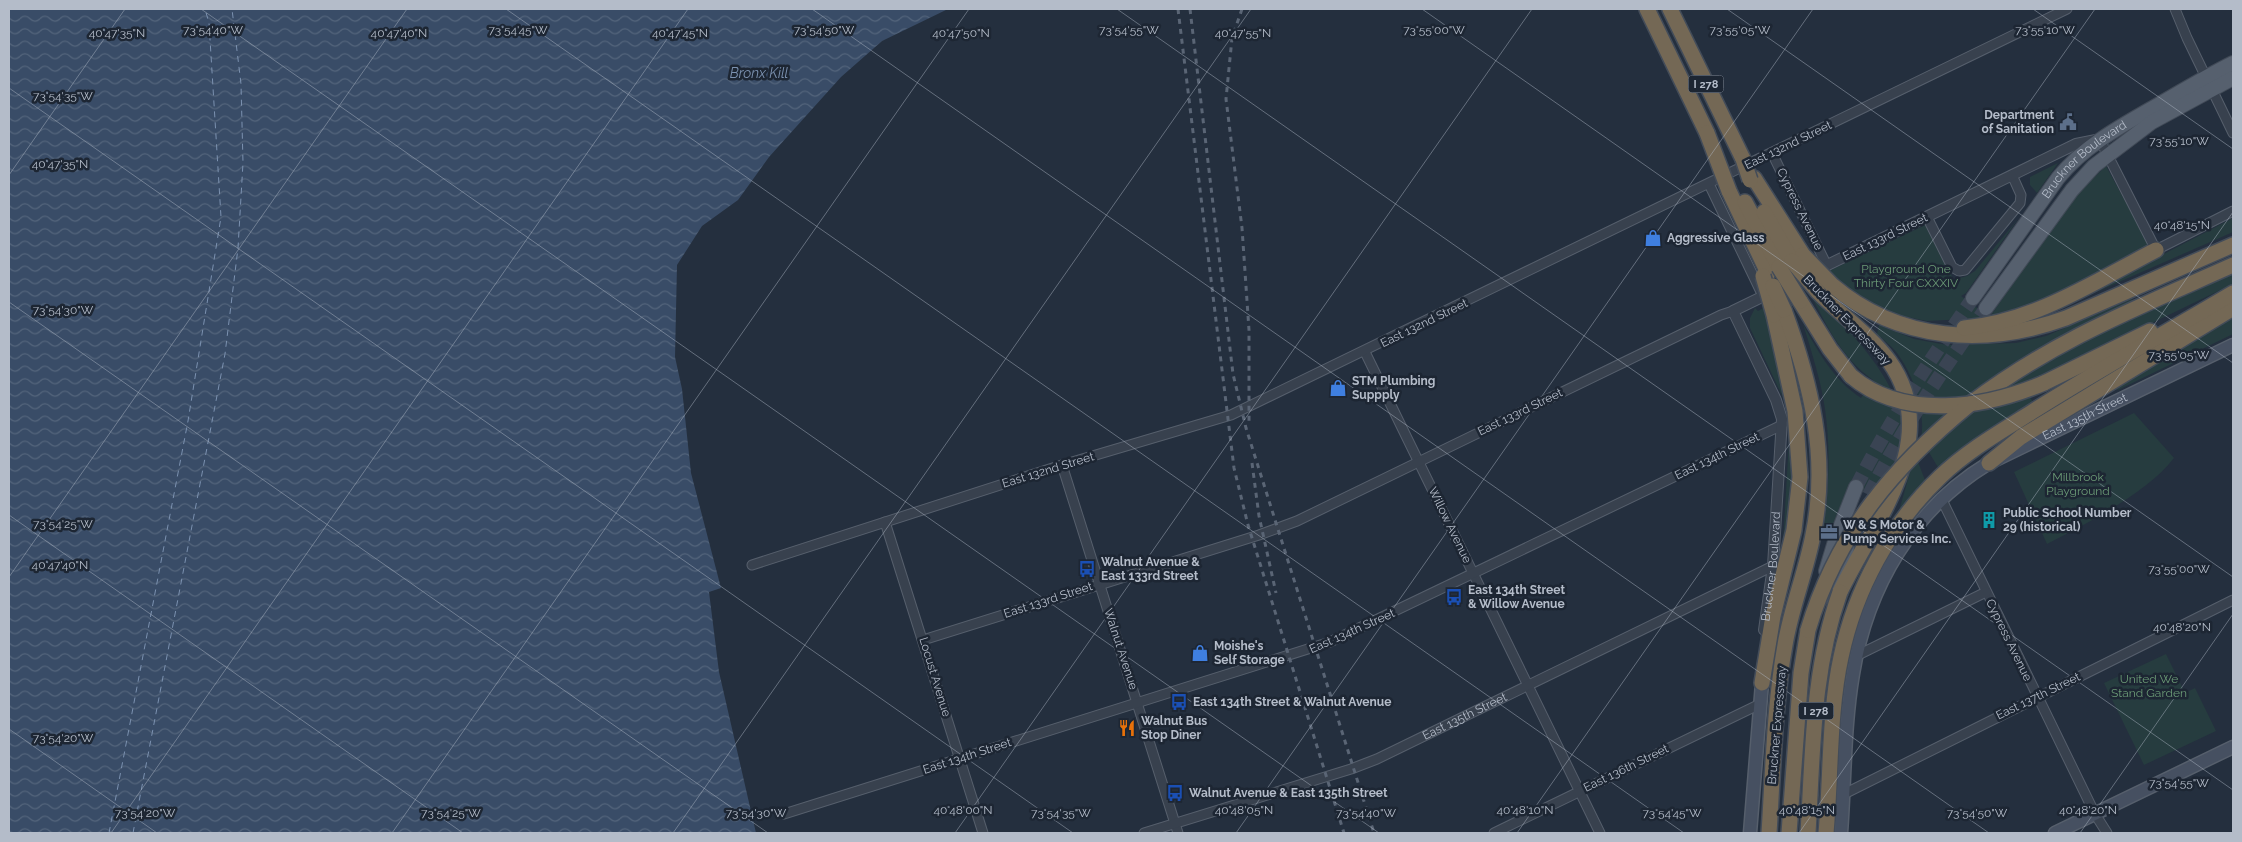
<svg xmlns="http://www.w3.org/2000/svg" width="2242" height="842" viewBox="0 0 2242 842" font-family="Raleway,sans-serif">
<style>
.green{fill:#263c3f}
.water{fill:url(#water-waves)}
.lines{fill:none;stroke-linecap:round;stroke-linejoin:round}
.ferry{stroke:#7c92b1;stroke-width:1;stroke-dasharray:6 5;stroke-linecap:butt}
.primary-tunnel{stroke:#3a4453;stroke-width:14;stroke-dasharray:14 7;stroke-linecap:butt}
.minor-casing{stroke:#565f6c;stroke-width:11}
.tertiary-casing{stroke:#565f6c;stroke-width:12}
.secondary-casing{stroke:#565f6c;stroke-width:15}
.primary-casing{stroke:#414a57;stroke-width:16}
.motorway-casing{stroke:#434c59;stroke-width:18}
.minor{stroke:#38414e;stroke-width:9}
.tertiary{stroke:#38414e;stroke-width:10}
.secondary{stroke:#465061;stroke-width:12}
.primary{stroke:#56606e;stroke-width:14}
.motorway{stroke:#746855;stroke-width:15}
.rail{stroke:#5a6575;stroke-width:3;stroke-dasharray:5 5;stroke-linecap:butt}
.motorway-bridge-casing{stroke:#434c59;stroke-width:18;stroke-linecap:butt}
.motorway-bridge{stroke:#746855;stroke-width:15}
.ticks{fill:none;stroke:#b4bcc9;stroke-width:1;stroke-opacity:0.45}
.labels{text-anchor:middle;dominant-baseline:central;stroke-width:5;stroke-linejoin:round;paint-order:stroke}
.shield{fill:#1d2633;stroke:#878f9c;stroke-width:1}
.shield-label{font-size:11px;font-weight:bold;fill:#b4bcc9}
.poi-label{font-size:12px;font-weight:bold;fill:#b4bcc9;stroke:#1d2633;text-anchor:start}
.street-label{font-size:12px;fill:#b4bcc9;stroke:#1d2633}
.park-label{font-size:12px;fill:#6b9a76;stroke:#1d2633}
.water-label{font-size:14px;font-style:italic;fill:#7c92b1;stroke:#1d2633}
.ticks-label{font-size:12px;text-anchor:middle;fill:#b4bcc9;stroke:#1d2633;stroke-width:5;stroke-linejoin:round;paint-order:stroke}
</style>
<defs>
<pattern id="water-waves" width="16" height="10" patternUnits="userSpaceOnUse" patternTransform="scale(1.25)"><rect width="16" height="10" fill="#394c67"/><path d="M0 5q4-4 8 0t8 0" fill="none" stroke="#53647b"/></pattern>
</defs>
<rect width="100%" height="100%" fill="#242f3e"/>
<g class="green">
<path d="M2058,163L2037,193L2030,185V177Z"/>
<path d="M2106,166L2150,247L2038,306L1989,318L2072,199Z"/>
<path d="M2233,218V232L2062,307Z"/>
<path d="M2018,219L1966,293L1961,296L1985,314L1986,318L1927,321L1896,315L1869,303L1844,287L1829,271L1925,225L1955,282L1956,279L1967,276L1975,271Z"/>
<path d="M2233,274V284L2023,385L2042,418L1942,474L1921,439C1926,412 1914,376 1897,353C1892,346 1883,340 1877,334L1879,325L1914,339L1947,345L2016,343L2046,336L2132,299L2139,316Z"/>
<path d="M1811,290C1845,328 1888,366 1901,416C1907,438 1898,463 1894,484L1877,498L1849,485L1827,539L1822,537C1830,487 1832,433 1820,383C1815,363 1809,343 1803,324C1818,352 1834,380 1861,398L1873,380C1841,357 1826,325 1809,291Z"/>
<path d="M1767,306L1791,405L1797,498L1782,561L1789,440L1788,408L1750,328V318L1755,308L1758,311Z"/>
<path d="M2233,316V334L2118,390L2112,388Z"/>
<path d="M2134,413L2174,458C2147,493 2086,524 2047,544L2014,472Z"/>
<path d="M1915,454L1928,488L1901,514L1899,511Z"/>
<path d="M2166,654L2185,693L2195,688L2216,731L2144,765L2104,683Z"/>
</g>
<path class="water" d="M9,9H948L882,41L841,77L769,157L738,200L702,226L677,265L675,357L682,389L691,473L721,588L709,592L719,672L756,833H9Z"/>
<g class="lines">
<g class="ferry">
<path d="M109,833L188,421L221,217L209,23L205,9"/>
<path d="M133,833L225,354L238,248L243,163L241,84L232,9"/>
</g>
<g class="primary-tunnel">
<path d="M1856,487C1890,420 1930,360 1973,298"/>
<path d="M1869,495C1902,428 1944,369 1986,308"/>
</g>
<g class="minor-casing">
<g id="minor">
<path d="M2175,9L2187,38L2233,133"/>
<path d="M2100,140L2156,250L2233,211"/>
<path d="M1772,153L1827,266"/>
<path d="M1709,184L1763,296"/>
<path d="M1927,217L1952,267L1959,271L1965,270L2020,203L2021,195L2012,175"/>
<path d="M1365,352L1600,833"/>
<path d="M1062,465L1178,833"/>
<path d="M1941,498L2095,814L2107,833"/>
<path d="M885,522L983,833"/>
<path d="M752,565L1062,465L1231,415L2067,9"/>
<path d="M923,640L1259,535L1297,521L1721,315L1733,311"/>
<path d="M1856,656L1986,592"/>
<path d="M1844,794L2233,600"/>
<path d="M784,814L1330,642L1782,425"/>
<path id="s1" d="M1144,833L1351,769L1377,759L1773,566"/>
<path d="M1494,833L1760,704"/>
</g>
</g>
<g class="tertiary-casing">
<g id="tertiary">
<path id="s2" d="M1764,630L1773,566L1782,419L1776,400L1733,311L2076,144L2096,140"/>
</g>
</g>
<g class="secondary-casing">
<g id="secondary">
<path d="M1750,833L1762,683"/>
<path id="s3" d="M1841,833C1845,781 1844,726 1853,674C1867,587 1913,509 1989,463L2233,345"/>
<path d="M2055,833L2233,747"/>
</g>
</g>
<g class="primary-casing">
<g id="primary">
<path id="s4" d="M1973,298L2058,178C2084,146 2121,126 2156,106C2182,91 2207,76 2233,63"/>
<path d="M1986,308L2072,190L2094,166L2152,122L2233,78"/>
<path d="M1826,571L1836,538L1856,487"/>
<path d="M1832,599L1847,548"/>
</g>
</g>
<g class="motorway-casing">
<g id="motorway">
<path d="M1647,9L1707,133"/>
<path d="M1670,9L1743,159"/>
<path d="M1754,178L1803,255"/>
<path d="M1729,191L1768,273"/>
<path d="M1745,202L1779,267"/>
<path d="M1764,212L1792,261"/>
<path d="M1832,285C1899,342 1986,347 2066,318L2233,245"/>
<path d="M1818,292C1841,315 1870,335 1889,361C1945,439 1873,523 1840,592"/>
<path d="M1800,301L1830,349L1851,376"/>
<path d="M1964,328C2034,322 2096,281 2156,250"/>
<path d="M2044,383L2150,331"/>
<path d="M1970,404C2054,340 2139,307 2233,265"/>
<path d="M1989,463L2021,437L2233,308"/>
<path d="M1762,683L1773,616L1794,530L1800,477L1795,411L1774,315"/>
<path d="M1769,833C1773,772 1774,706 1785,645C1791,608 1806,572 1813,535C1829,457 1811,383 1784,310"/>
<path d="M1789,833L1801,673L1808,630"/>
<path d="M1826,833C1831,777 1829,711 1841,657C1855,590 1890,525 1940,477C1967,451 2000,432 2032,412C2098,370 2166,333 2233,293"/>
</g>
</g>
<use href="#minor" class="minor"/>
<use href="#tertiary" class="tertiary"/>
<use href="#secondary" class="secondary"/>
<use href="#primary" class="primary"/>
<use href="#motorway" class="motorway"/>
<g class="rail">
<path d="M1178,9L1234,468L1248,525L1344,833"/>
<path d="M1190,9L1233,374L1246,428L1374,833"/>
<path d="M1242,9L1232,38L1226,99L1242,228L1249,330V423"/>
<path d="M1252,463L1259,516L1276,593"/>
</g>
<g class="motorway-bridge-casing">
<g id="motorway-bridge">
<path d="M1707,133L1729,191"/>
<path d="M1743,159L1750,180"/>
<path d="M1803,255L1832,285"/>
<path d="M1792,261L1818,292"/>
<path d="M1779,267L1800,301"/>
<path d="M1763,276L1774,315"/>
<path d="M1773,286L1784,310"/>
<path d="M1851,376C1904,421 1985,408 2044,383"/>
<path d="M1808,630C1837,533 1893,467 1970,404"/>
<path d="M1808,833C1813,751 1812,671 1840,592"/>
</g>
</g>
<use href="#motorway-bridge" class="motorway-bridge"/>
</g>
<path class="ticks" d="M201,9L1379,833M506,9L1684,833M812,9L1989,833M1117,9L2233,790M1422,9L2233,577M1727,9L2233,363M2033,9L2233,149M9,88L1073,833M9,175L125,9M9,302L768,833M9,515L463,833M9,577L407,9M9,729L157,833M111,833L688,9M392,833L969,9M673,833L1251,9M955,833L1532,9M1236,833L1813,9M1517,833L2095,9M1799,833L2233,212M2080,833L2233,614"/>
<defs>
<g id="civic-bare" transform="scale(1.35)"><path d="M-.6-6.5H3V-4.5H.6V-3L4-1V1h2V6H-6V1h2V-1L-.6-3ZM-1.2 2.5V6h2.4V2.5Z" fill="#5c6f8a" stroke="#1d2633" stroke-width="2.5" paint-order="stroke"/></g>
<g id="shop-bare" transform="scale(1.35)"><path d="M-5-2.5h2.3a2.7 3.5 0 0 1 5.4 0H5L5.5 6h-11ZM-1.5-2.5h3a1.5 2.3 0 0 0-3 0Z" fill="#3f7fe0" stroke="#1d2633" stroke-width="2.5" paint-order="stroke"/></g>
<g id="building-bare" transform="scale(1.35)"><path d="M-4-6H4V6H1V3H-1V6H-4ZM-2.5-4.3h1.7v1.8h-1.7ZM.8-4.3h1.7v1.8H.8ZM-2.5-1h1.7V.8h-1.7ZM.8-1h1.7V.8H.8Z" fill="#0f9aa8" stroke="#1d2633" stroke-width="2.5" paint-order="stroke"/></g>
<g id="office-bare" transform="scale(1.35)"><path d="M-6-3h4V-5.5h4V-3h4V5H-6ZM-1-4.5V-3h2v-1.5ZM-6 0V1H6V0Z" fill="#5c6f8a" stroke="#1d2633" stroke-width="2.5" paint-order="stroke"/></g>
<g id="bus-bare" transform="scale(1.35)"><path d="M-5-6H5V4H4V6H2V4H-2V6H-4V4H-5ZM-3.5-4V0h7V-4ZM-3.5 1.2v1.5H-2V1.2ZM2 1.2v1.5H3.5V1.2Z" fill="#1a4fb4" stroke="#1d2633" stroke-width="2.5" paint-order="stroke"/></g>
<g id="restaurant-bare" transform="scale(1.35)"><path d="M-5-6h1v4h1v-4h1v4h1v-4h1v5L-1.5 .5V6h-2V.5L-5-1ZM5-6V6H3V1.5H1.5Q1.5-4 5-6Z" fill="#e8710a" stroke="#1d2633" stroke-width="2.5" paint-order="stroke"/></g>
</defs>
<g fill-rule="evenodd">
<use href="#civic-bare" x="2068" y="122"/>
<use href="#shop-bare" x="1653" y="238"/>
<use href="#shop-bare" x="1338" y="388"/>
<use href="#building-bare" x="1989" y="520"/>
<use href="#office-bare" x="1829" y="532"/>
<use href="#bus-bare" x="1087" y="569"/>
<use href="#bus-bare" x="1454" y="597"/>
<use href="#shop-bare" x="1200" y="653"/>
<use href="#bus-bare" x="1179" y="702"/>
<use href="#restaurant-bare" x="1127" y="728"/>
<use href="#bus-bare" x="1175" y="793"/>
</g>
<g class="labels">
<g class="shield">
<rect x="1688.5" y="75.5" width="35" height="17" rx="4"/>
<rect x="1798.5" y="702.5" width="35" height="17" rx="4"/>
</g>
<g class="shield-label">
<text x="1706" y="84">I 278</text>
<text x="1816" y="711">I 278</text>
</g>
<g class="poi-label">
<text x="2054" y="115" text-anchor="end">Department<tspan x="2054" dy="14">of Sanitation</tspan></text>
<text x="1667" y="238">Aggressive Glass</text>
<text x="1352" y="381">STM Plumbing<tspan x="1352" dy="14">Suppply</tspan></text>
<text x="2003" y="513">Public School Number<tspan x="2003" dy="14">29 (historical)</tspan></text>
<text x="1843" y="525">W &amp; S Motor &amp;<tspan x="1843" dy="14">Pump Services Inc.</tspan></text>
<text x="1101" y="562">Walnut Avenue &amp;<tspan x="1101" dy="14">East 133rd Street</tspan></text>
<text x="1468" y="590">East 134th Street<tspan x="1468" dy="14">&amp; Willow Avenue</tspan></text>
<text x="1214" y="646">Moishe's<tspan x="1214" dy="14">Self Storage</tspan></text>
<text x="1193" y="702">East 134th Street &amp; Walnut Avenue</text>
<text x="1141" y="721">Walnut Bus<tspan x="1141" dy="14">Stop Diner</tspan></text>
<text x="1189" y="793">Walnut Avenue &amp; East 135th Street</text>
</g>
<g class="street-label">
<text transform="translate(1788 145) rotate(-26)">East 132nd Street</text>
<text stroke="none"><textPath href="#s4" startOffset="179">Bruckner Boulevard</textPath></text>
<text transform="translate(1800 209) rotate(64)">Cypress Avenue</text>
<text transform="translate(1885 237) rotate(-26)">East 133rd Street</text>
<text transform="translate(1847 320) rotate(46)">Bruckner Expressway</text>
<text transform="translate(1424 323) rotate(-26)">East 132nd Street</text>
<text transform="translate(1520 412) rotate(-26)">East 133rd Street</text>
<text stroke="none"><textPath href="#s3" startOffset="525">East 135th Street</textPath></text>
<text transform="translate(1717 456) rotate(-26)">East 134th Street</text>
<text transform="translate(1048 470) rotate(-17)">East 132nd Street</text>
<text transform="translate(1450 525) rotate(64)">Willow Avenue</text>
<text stroke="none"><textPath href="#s2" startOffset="64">Bruckner Boulevard</textPath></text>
<text transform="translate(1048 600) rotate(-18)">East 133rd Street</text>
<text transform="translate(1352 631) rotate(-24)">East 134th Street</text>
<text transform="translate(2009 640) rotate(64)">Cypress Avenue</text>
<text transform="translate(1121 649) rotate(72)">Walnut Avenue</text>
<text transform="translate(935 677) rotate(73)">Locust Avenue</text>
<text transform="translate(2038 696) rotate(-26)">East 137th Street</text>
<text stroke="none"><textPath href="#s1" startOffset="342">East 135th Street</textPath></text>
<text transform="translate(1777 725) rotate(-85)">Bruckner Expressway</text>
<text transform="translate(967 756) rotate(-18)">East 134th Street</text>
<text transform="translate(1626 768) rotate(-26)">East 136th Street</text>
</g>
<g class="park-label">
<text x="1906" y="269">Playground One<tspan x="1906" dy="14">Thirty Four CXXXIV</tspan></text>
<text x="2078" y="477">Millbrook<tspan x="2078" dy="14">Playground</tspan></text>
<text x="2149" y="679">United We<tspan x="2149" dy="14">Stand Garden</tspan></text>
</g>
<g class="water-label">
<text x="759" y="73">Bronx Kill</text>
</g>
</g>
<g class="ticks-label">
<text x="213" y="34">73°54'40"W</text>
<text x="518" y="34">73°54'45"W</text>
<text x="824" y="34">73°54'50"W</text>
<text x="1129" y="34">73°54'55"W</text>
<text x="1434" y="34">73°55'00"W</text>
<text x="1740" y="34">73°55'05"W</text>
<text x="2045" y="34">73°55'10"W</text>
<text x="117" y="37">40°47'35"N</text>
<text x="399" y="37">40°47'40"N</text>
<text x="680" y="37">40°47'45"N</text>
<text x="961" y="37">40°47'50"N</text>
<text x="1243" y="37">40°47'55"N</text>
<text x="63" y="100">73°54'35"W</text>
<text x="2179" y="145">73°55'10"W</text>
<text x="60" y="168">40°47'35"N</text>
<text x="2182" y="229">40°48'15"N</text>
<text x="63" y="314">73°54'30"W</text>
<text x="2179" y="359">73°55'05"W</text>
<text x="63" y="528">73°54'25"W</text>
<text x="60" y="569">40°47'40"N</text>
<text x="2179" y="573">73°55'00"W</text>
<text x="2182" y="631">40°48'20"N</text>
<text x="63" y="742">73°54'20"W</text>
<text x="2179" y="787">73°54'55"W</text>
<text x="963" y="814">40°48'00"N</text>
<text x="1244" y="814">40°48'05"N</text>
<text x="1525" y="814">40°48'10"N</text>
<text x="1807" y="814">40°48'15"N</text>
<text x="2088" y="814">40°48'20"N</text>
<text x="145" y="817">73°54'20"W</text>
<text x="451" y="817">73°54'25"W</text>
<text x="756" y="817">73°54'30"W</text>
<text x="1061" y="817">73°54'35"W</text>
<text x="1366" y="817">73°54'40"W</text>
<text x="1672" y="817">73°54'45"W</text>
<text x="1977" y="817">73°54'50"W</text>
</g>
<rect width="2242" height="842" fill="none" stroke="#b4bcc9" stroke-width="20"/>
</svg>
